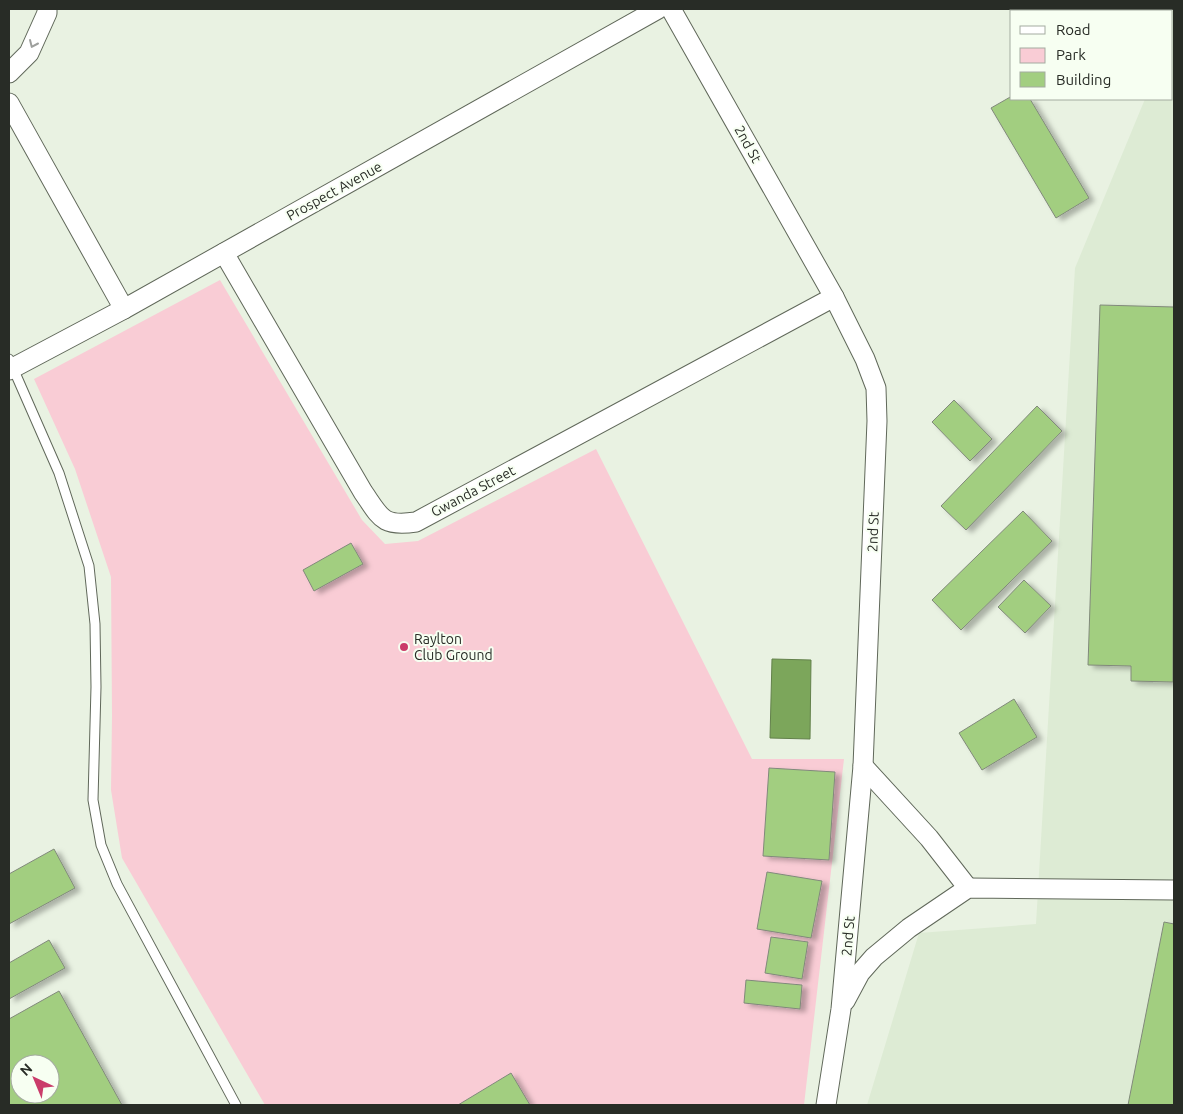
<svg xmlns="http://www.w3.org/2000/svg" width="1183" height="1114" viewBox="0 0 1183 1114" font-family="Ubuntu,sans-serif">
<style>
.built{fill:#ddebd4}
.green{fill:#f9ccd5}
.water{fill:#7ca65b;stroke:#63814b}
.building{fill:#a2ce80;stroke:#81897b;fill-rule:evenodd;filter:url(#shadow)}
.lines{fill:none;stroke-linecap:round;stroke-linejoin:round}
.lane-casing{stroke:#60685a;stroke-width:11}
.street-casing{stroke:#60685a;stroke-width:21}
.lane{stroke:#fff;stroke-width:9}
.street{stroke:#fff;stroke-width:19}
.oneway{stroke:#9ea09d}
.poi-dot{fill:#ca3c6a;stroke:#f7fff2;stroke-width:2}
.labels{text-anchor:middle;dominant-baseline:central;stroke-width:4;stroke-linejoin:round;paint-order:stroke}
.street-label{font-size:14px;fill:#282c26;stroke:#f7fff2}
.poi-label{font-size:14px;fill:#282c26;stroke:#f7fff2;text-anchor:start}
</style>
<defs>
<filter id="shadow"><feDropShadow dx="5.5" dy="3" stdDeviation="2.5" flood-color="#0004"/></filter>
</defs>
<rect width="100%" height="100%" fill="#e9f2e2"/>
<path class="built" d="M1160,9H1174V1105H867L919,933L1036,924L1075,268L1145,99H1172V11H1162Z"/>
<path class="green" d="M220,280L362,520L385,544L418,541L596,449L752,759H844L804,1105H265L122,858L111,790L112,716L111,577L75,469L34,379Z"/>
<path class="water" d="M772,659L811,660L810,739L770,738Z"/>
<g class="building">
<path d="M1040,9H1129L1125,11H1036Z"/>
<path d="M1012,96V99H1030L1089,198L1056,218L991,108Z"/>
<path d="M1100,305L1174,307L1173,682L1131,681V666L1088,665Z"/>
<path d="M954,400L992,439L970,461L932,422Z"/>
<path d="M1037,406L1062,431L966,530L941,506Z"/>
<path d="M1023,511L1052,541L961,630L932,600Z"/>
<path d="M351,543L363,564L314,591L303,570Z"/>
<path d="M1024,580L1051,606L1025,633L998,607Z"/>
<path d="M1014,699L1037,737L982,770L959,733Z"/>
<path d="M769,768L835,772L829,860L763,856Z"/>
<path d="M54,849L75,888L9,924V874Z"/>
<path d="M767,872L822,881L811,938L757,929Z"/>
<path d="M1164,922L1174,924V1105H1128Z"/>
<path d="M771,937L808,942L802,979L765,973Z"/>
<path d="M49,940L65,968L9,999V963Z"/>
<path d="M746,980L802,985L800,1009L744,1003Z"/>
<path d="M59,991L122,1105H9V1019ZM20,1064H50V1094H20Z"/>
<path d="M511,1073L530,1105H458Z"/>
</g>
<g class="lines">
<g class="lane-casing">
<path id="lane" d="M9,359L59,473L89,566L95,624L96,687L93,800L101,845L117,884L236,1105"/>
</g>
<g class="street-casing">
<g id="street">
<path d="M671,9L834,297L865,359L876,388L877,421L863,766L841,1009L826,1105"/>
<path d="M9,73L29,53L47,13V9"/>
<path d="M9,103L124,309"/>
<path d="M224,253L363,492C381,518 382,527 416,522L834,297"/>
<path d="M9,370L124,309L658,9"/>
<path d="M863,766L929,838L968,888"/>
<path d="M845,1001L860,973L874,957L909,928L968,888L1174,890"/>
</g>
</g>
<use href="#lane" class="lane"/>
<use href="#street" class="street"/>
</g>
<defs><path id="oneway-chevron" d="M-2-3.5L2.5 0L-2 3.5" fill="none" stroke-width="1.6" stroke-linecap="round" stroke-linejoin="round" transform="scale(1.25)"/></defs>
<use class="oneway" href="#oneway-chevron" transform="translate(33 44) rotate(114)"/>
<circle class="poi-dot" cx="404" cy="647" r="5"/>
<g class="labels">
<g class="street-label">
<text transform="translate(748 144) rotate(61)">2nd St</text>
<text transform="translate(334 191) rotate(-29)">Prospect Avenue</text>
<text transform="translate(473 491) rotate(-28)">Gwanda Street</text>
<text transform="translate(873 532) rotate(-88)">2nd St</text>
<text transform="translate(848 936) rotate(-85)">2nd St</text>
</g>
<g class="poi-label">
<text x="414" y="639">Raylton<tspan x="414" dy="16">Club Ground</tspan></text>
</g>
</g>
<rect width="1183" height="1114" fill="none" stroke="#282c26" stroke-width="20"/>
<rect x="1010" y="10" width="162" height="90" fill="#f7fff2" stroke="#a4aba0"/>
<rect x="1020" y="26" width="25" height="8" fill="#ffffff" stroke="#a4aba0"/>
<text x="1056" y="35" font-size="15" fill="#282c26">Road</text>
<rect x="1020" y="48" width="25" height="15" fill="#f9ccd5" stroke="#a4aba0"/>
<text x="1056" y="60" font-size="15" fill="#282c26">Park</text>
<rect x="1020" y="72" width="25" height="15" fill="#a2ce80" stroke="#a4aba0"/>
<text x="1056" y="85" font-size="15" fill="#282c26">Building</text>
<g transform="translate(35 1079) rotate(316)"><circle r="24" fill="#f7fff2" stroke="#a4aba0"/>
<path d="M0-4L9 19L0 12L-9 19Z" fill="#ca3c6a"/>
<text y="-8" font-size="14" font-weight="bold" text-anchor="middle" fill="#282c26">N</text>
</g>
</svg>
